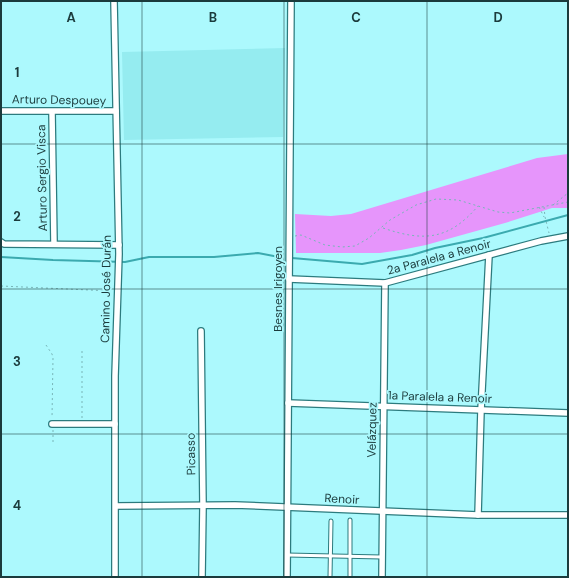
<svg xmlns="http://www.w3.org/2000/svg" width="569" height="578" viewBox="0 0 569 578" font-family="'DM Sans',sans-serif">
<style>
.built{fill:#95ecf0}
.green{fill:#e695fb}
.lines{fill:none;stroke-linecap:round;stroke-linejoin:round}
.stream{stroke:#3baaaf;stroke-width:2}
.lane-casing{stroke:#2c7b7e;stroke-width:5}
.street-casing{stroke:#2c7b7e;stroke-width:8}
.path{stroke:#78b5b8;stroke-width:1;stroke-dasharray:2 3;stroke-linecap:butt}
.lane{stroke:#fff;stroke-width:3}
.street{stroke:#fff;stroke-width:5.5}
.grid{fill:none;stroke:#1b3b3c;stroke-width:1;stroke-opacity:0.55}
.labels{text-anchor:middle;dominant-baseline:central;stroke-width:3.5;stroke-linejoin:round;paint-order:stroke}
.street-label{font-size:12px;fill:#1b3b3c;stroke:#acf9fd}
.grid-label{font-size:13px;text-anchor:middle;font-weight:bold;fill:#1b3b3c;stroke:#acf9fd;stroke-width:3.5;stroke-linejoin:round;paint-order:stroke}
</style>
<rect width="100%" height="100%" fill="#acf9fd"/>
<path class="built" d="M285,48L283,137L124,140L122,52Z"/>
<path class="green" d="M568,154V208H552L505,223L426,245L401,250L380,253H296L295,214L331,216L351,214L537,158Z"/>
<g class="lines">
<g class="stream">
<path d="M1,257L53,260L125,262L149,257H214L258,253L279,257"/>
<path d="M292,258L362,264L412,255L435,248L483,238L568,215"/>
</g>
<g class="lane-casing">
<g id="lane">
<path d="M287,555L382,557"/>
<path d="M330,577L331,521"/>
<path d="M350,577V520"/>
</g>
</g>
<g class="street-casing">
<g id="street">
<path d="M114,1L119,254L115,376V577"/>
<path d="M1,111H116"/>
<path d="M52,112L54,244"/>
<path d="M1,242L4,244L119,245"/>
<path d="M289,279L385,283L541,241L568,236"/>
<path d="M201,331L203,506L202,577"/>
<path d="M288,403L568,413"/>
<path d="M52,424H115"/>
<path d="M116,506L235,505L478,515H568"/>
<path d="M478,515L481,410L489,255"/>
<path d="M287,577L291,1"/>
<path d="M382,577L385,283"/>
</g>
</g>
<g class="path">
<path d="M553,205L568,193"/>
<path d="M539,207L544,217"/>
<path d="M544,207L545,217L549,233"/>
<path d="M383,228C424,242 449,240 478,206"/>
<path d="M295,236L301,235L325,245L342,247L355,246L369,238L390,220L416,205L436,199L458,200L498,212L510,213L568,202"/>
<path d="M1,286L111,291"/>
<path d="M46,345L52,354L53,358L52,418"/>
<path d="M82,418V351"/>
<path d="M53,430V445"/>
</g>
<use href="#lane" class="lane"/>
<use href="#street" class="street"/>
</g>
<path class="grid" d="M142,1V577M284,1V577M427,1V577M1,144H568M1,289H568M1,434H568"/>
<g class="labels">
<g class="street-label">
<text transform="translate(59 100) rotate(1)">Arturo Despouey</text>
<text transform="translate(42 178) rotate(-91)">Arturo Sergio Visca</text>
<text transform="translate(439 257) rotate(-15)">2a Paralela a Renoir</text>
<text transform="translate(106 289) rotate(-89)">Camino José Durán</text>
<text transform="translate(278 289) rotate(-90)">Besnes Irigoyen</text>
<text transform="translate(440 397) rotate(2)">1a Paralela a Renoir</text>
<text transform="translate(372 430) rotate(-89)">Velázquez</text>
<text transform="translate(191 454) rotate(-91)">Picasso</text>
<text transform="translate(342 499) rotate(3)">Renoir</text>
</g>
</g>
<g class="grid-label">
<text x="71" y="22">A</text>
<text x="213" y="22">B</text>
<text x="356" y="22">C</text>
<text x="498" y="22">D</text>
<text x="17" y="77">1</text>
<text x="17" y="221">2</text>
<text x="17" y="366">3</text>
<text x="17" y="510">4</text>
</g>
<rect width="569" height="578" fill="none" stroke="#1b3b3c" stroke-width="4"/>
</svg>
